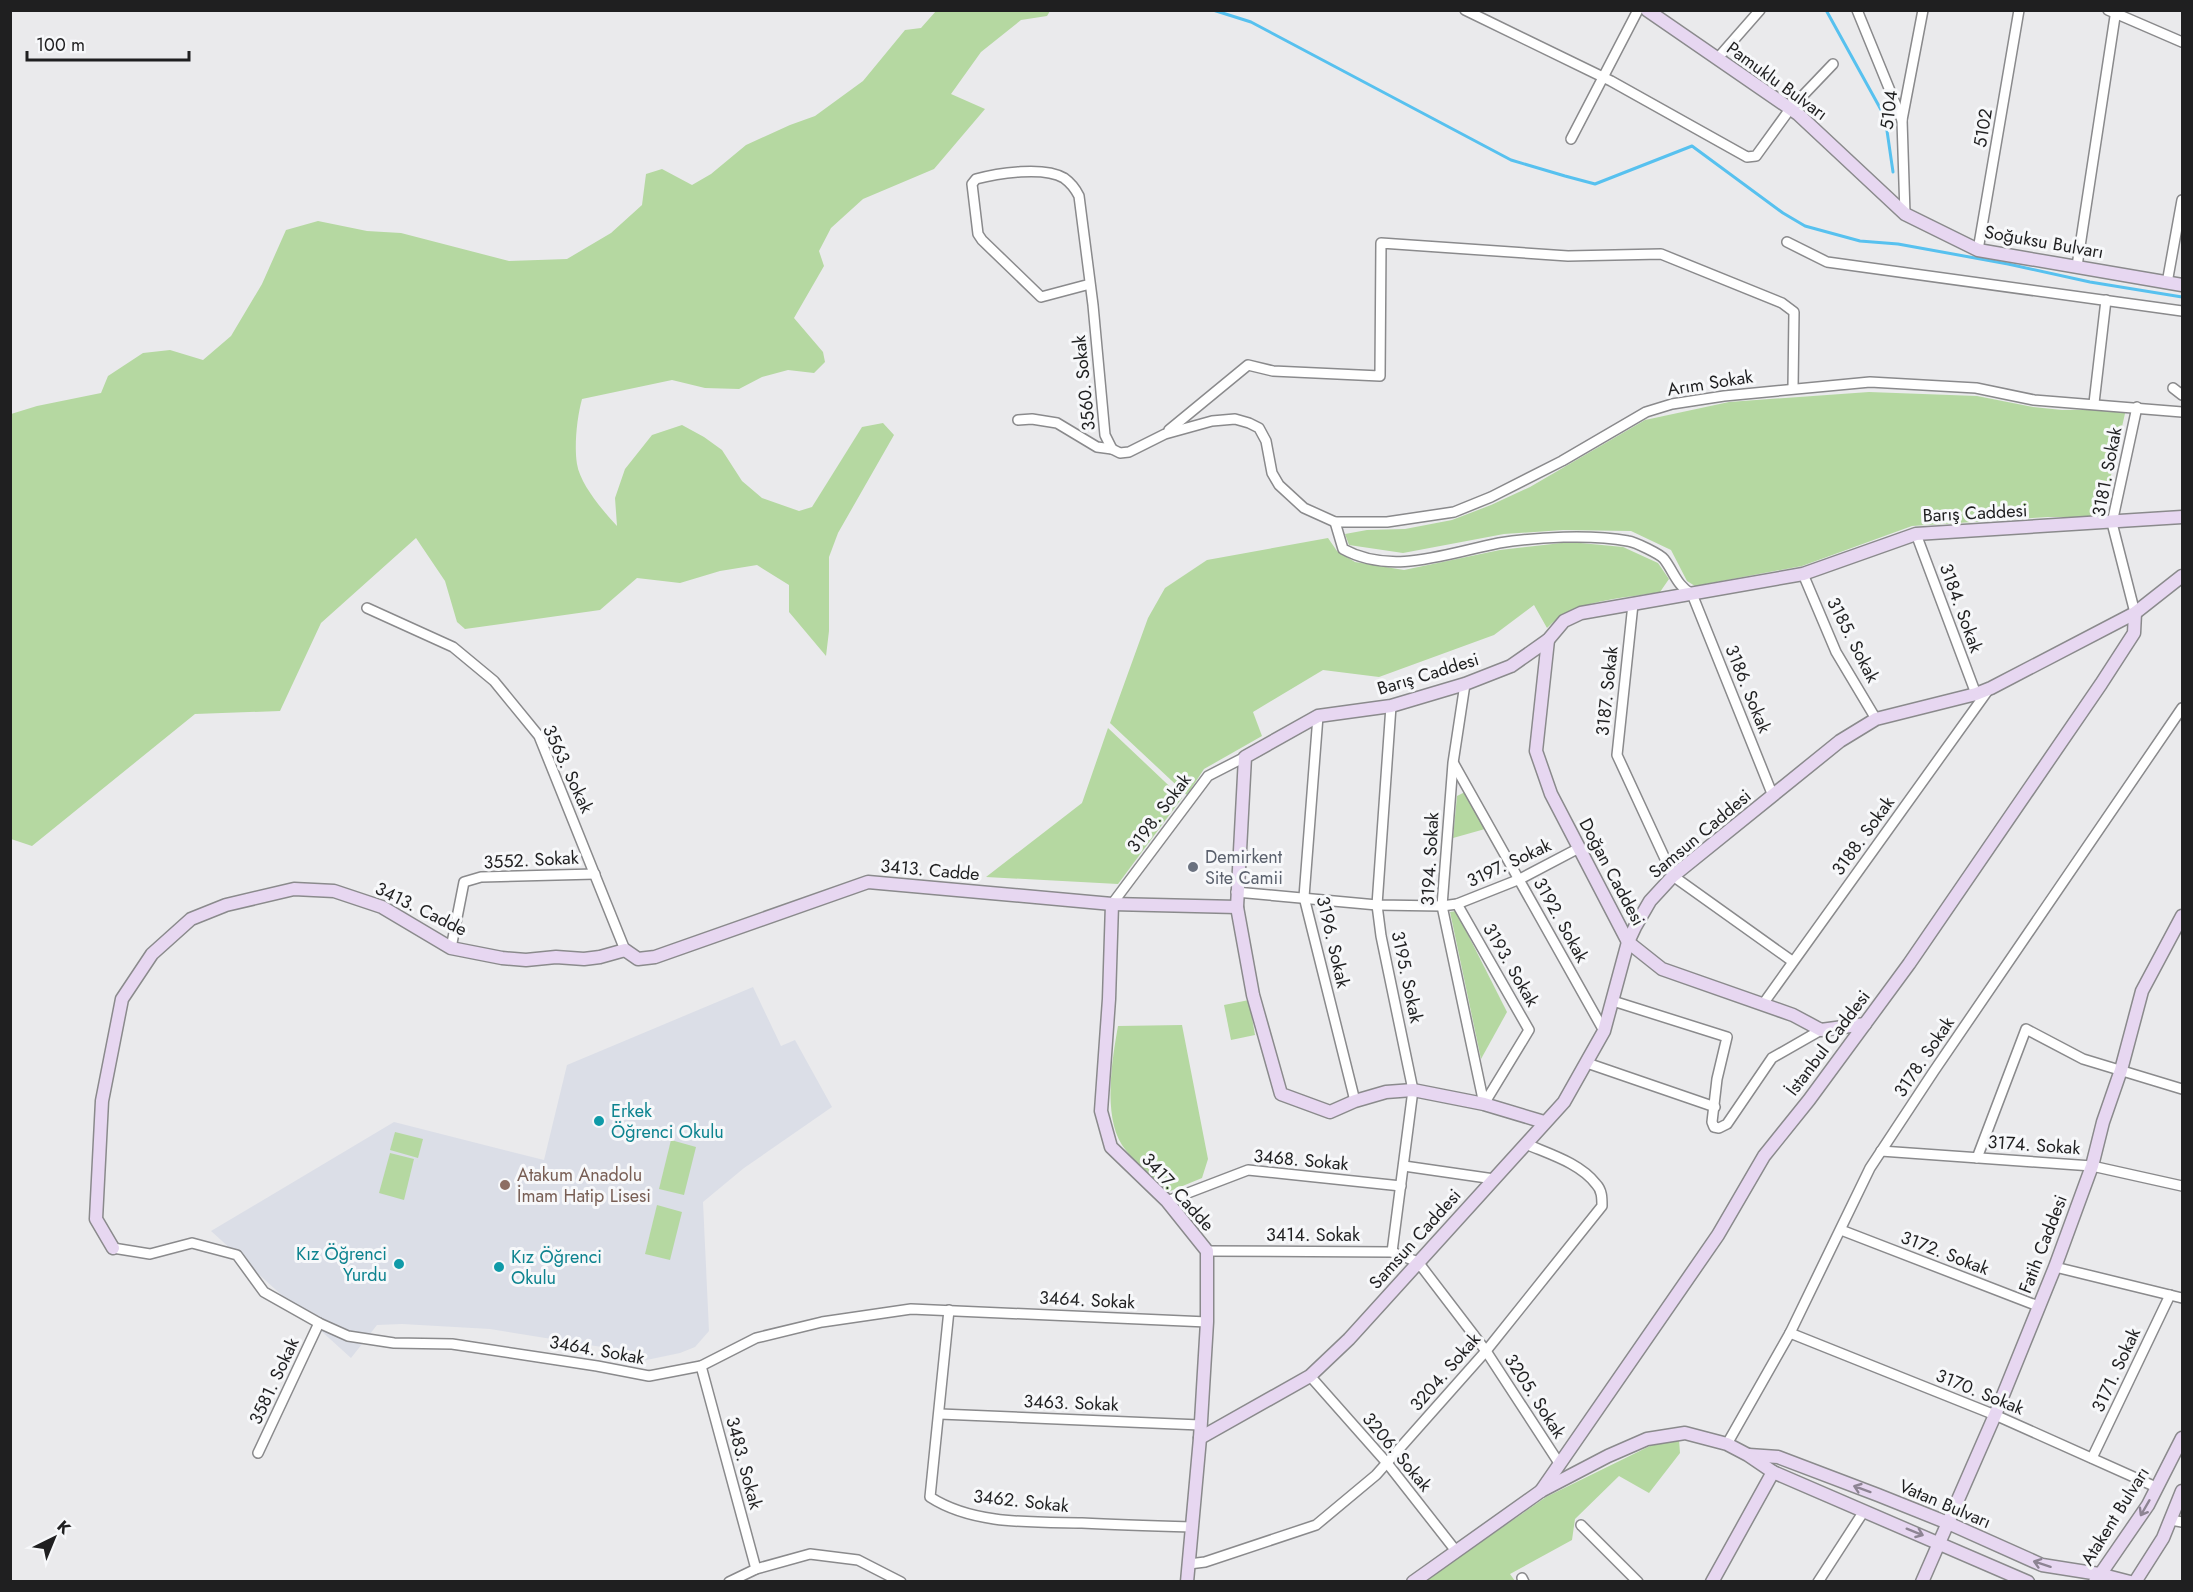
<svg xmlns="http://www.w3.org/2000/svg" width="2193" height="1592" viewBox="0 0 2193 1592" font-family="Jost,sans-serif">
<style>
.built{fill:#dbdee7}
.green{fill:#b5d8a1}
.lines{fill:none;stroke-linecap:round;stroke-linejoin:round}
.stream{stroke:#57c1ef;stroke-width:3}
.street-casing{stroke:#8a8a8c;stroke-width:12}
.secondary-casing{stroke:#8a8a8c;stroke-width:15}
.street{stroke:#fff;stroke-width:9}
.secondary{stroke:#e7d7f1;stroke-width:12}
.oneway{stroke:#8d8493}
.worship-dot{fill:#6b7280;stroke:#f7f8fa;stroke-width:2}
.culture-dot{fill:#0f9aa8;stroke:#f7f8fa;stroke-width:2}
.education-dot{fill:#8d6e63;stroke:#f7f8fa;stroke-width:2}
.labels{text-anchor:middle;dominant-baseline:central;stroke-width:6;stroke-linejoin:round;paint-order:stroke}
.street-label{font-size:18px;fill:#1f1f20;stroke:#f7f8fa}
.worship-label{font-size:18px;fill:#5b616d;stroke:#f7f8fa;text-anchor:start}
.culture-label{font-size:18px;fill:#0d838f;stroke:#f7f8fa;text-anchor:start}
.education-label{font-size:18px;fill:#785e54;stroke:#f7f8fa;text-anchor:start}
</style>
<rect width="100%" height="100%" fill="#eaeaec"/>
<path class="built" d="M753,987L781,1046L795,1040L832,1107L744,1168L703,1202L709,1331L695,1347L680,1353L637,1362L608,1348L490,1329L402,1324L377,1325L351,1358L211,1231L394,1122L544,1160L567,1065Z"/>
<g class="green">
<path d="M936,11H1050L1047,16L1021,20L981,52L951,94L985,109L934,169L863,199L831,228L819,251L824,266L794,318L823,352L825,362L814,373L788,370L762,377L739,389L705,388L672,380L582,399C577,417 574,446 577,464C580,484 603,511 617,526L615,498L625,469L652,435L682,425L704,437L722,450L742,481L762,498L799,511L812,507L862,427L883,423L894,435L838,533L829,557V631L826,656L789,612V585L757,565L720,571L680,583L637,578L600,610L465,629L457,622L445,581L416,538L321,623L280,711L195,714L32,846L11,839V414L37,406L101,393L108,376L143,353L170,350L203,360L231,336L262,284L286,230L318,221L367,231L401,233L509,261L567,259L611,233L642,205L646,174L662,169L692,185L711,174L746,145L790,125L815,116L863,81L905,30L921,28Z"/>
<path d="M1869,392L1977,396L2033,407L2062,410L2126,409L2103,511L2087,517H2048L1912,526L1802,566L1695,586L1687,581L1671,550L1631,531L1563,530L1504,534L1403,553L1349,545L1345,534L1367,530L1405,529L1452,520L1491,505L1530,487L1645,420L1729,402Z"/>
<path d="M1328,538L1337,551L1355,562L1404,570L1500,550L1570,542L1623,547L1658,563L1669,579L1660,592C1622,599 1574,599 1547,628L1534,605L1494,635L1379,677L1323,670L1253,712L1262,736L1204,769L1187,795L1110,723L1148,618L1165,588L1207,560Z"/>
<path d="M1108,728L1182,798L1118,884L986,877L1082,803Z"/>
<path d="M1465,792L1485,829L1453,838L1457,796Z"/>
<path d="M1456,911L1507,1012L1481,1059L1450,912Z"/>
<path d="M1249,1000L1255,1035L1231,1040L1224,1005Z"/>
<path d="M1182,1025L1208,1159L1202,1178L1168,1192C1155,1178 1132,1160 1122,1145C1103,1115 1112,1060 1118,1026Z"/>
<path d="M395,1132L423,1139L418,1158L390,1150Z"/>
<path d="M671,1140L696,1147L684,1195L659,1189Z"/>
<path d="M390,1153L414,1159L404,1200L379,1193Z"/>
<path d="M657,1205L682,1212L670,1260L645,1254Z"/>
<path d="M1679,1440L1680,1453L1649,1493L1619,1476L1575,1519L1572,1540L1510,1574L1515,1581H1425L1546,1497L1652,1445Z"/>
</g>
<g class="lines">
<g class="stream">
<path d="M1213,10L1251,22L1511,160L1565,176L1595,184L1692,146L1783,213L1805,226L1860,241L1898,244L2008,264L2090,282L2182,297"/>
<path d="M1826,10L1885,117L1893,172"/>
</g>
<g class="street-casing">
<g id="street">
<path d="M1465,10L1611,81L1747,157L1756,156L1790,109L1833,64"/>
<path d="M1857,10L1902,120"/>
<path d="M2108,10L2182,42"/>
<path d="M1717,59L1760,10"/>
<path d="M1571,139L1638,10"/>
<path d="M1905,214L1902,120L1923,10"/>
<path d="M1787,242L1827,262L2182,311"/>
<path d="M1978,250L2019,10"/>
<path d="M2077,266L2116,10"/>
<path d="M2167,283L2182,200"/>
<path d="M1090,284L1041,297L982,240L978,234L972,184L976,179C998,173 1044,166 1064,178C1071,183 1075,188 1079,196L1093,305L1105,435L1112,449"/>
<path d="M2173,388L2182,395"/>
<path d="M2094,403L2106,300"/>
<path d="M1018,420L1032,419L1057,423L1097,447L1112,449L1120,453L1129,452L1165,434L1212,421L1235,419L1249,423L1259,428L1266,441L1272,473L1279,485L1304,508L1335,522H1387L1454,512L1491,497L1562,461L1646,412L1672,404L1724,396L1870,382L1976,388L2034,400L2182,412"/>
<path d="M1169,430L1248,365L1273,371L1380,376L1381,243L1568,256L1661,254L1782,303L1794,312L1793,388"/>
<path d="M1335,522L1343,549C1392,576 1448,553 1499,543C1536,537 1591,534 1628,541C1635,542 1660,554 1664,559C1674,572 1677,586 1692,594L1773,796"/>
<path d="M1916,534L1976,694"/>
<path d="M1803,574L1836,652L1876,719"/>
<path d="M1633,604L1617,755L1673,876L1792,961"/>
<path d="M367,608L453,647L494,681L539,736L625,950"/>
<path d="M2135,613L2112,523L2137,407"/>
<path d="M1465,684L1453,763L1442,906L1484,1104"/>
<path d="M1391,706L1377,905L1381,936L1413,1090L1392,1252"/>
<path d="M1318,716L1304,897L1355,1101"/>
<path d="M1454,764L1604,1031"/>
<path d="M1236,892L1377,905L1442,906L1457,904L1520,879L1579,848"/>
<path d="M1112,904L1208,776L1245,757"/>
<path d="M1457,904L1529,1030L1484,1104"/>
<path d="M451,948L464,882L481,877L595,874"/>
<path d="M1613,1001L1727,1037L1717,1079L1712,1122L1714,1127L1719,1128L1727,1124L1772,1058L1821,1030"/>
<path d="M1763,1004L1989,689"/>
<path d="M1587,1063L1715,1107"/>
<path d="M1881,1151L2092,1166L2182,1186"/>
<path d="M1977,1158L2026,1029L2083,1059L2182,1089"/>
<path d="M1404,1166L1494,1179"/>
<path d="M1167,1201L1248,1170L1401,1186"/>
<path d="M1841,1230L2038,1306"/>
<path d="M113,1248L150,1254L192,1243L237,1255L264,1292L319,1323L348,1336L394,1343L452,1344L597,1366L649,1376L701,1366L756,1338L822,1322L911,1309L1207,1322"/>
<path d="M1207,1251L1392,1252L1418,1262L1486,1351L1559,1463"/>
<path d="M2055,1267L2182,1298"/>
<path d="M949,1310L930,1497C973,1525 1033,1522 1082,1523C1119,1525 1155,1526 1192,1527"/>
<path d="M1790,1333L1995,1415L2156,1487"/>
<path d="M701,1366L756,1569"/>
<path d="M1310,1376L1387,1463L1456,1551"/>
<path d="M940,1414L1200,1425"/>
<path d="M1727,1444L1790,1333L1870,1168L1934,1071L2182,708"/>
<path d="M258,1453L319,1323"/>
<path d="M2092,1458L2170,1295"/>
<path d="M2171,1520L2182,1522"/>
<path d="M1581,1525L1638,1582"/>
<path d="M1189,1564L1205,1562L1316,1525L1376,1475L1486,1351L1602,1206C1602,1198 1602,1190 1596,1184C1580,1163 1549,1154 1526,1144"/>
<path d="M1522,1578L1524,1582"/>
<path d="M729,1582L756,1569L810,1554L858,1560L901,1582"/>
<path d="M1818,1582L1864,1511"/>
</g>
</g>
<g class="secondary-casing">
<g id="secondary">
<path d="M1647,10L1798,114L1905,214L1978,250L2182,285"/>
<path d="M1548,640L1536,751L1551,794L1628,942L1662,969L1793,1015L1821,1030L1865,1024"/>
<path d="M1112,904L1109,999L1101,1111L1111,1147L1167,1201L1207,1251V1322L1200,1438L1187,1582"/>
<path d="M1544,1122L1484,1104L1413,1090L1386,1092L1355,1101L1330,1112L1281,1094L1253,995L1237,907L1245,757L1318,716L1391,706L1465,684L1511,666L1548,640L1564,621L1581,613L1803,574L1916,534L2182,517"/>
<path d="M113,1248L96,1219L102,1101L122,999L152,954L191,919L226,905L294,889L334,891L382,907L451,948L502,958L526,960L556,957L584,959L600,957L625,950L638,959L655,957L868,882L1112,904L1237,907"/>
<path d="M1200,1438L1310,1376L1349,1339L1564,1102L1604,1031L1628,942L1635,927L1650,901L1673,876L1840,741L1876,719L1976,694L1991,688L2135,613L2182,576"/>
<path d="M1749,1455L1778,1457L1878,1495L1948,1523L2042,1565L2099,1574L2130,1582"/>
<path d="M1541,1491L1718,1235L1764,1156L1809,1100L1909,964L2101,684L2134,633L2135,613"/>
<path d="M1413,1582L1541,1491L1608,1456L1647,1439L1685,1433L1727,1444L1748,1455L1773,1472L2028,1582"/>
<path d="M1712,1582L1773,1472"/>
<path d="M1922,1582L1995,1415L2055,1267L2092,1166L2103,1122L2121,1070L2142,991L2182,916"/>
<path d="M2095,1582L2148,1505L2182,1438"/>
<path d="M2135,1582L2163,1538L2182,1491"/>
</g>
</g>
<use href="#street" class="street"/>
<use href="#secondary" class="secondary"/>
</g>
<defs><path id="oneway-shaft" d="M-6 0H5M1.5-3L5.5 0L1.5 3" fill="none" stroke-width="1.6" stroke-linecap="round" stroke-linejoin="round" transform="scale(1.5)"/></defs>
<g class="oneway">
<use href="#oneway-shaft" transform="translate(1862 1489) rotate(-160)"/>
<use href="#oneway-shaft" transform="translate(2145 1508) rotate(120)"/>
<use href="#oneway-shaft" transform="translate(1915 1532) rotate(22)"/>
<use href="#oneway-shaft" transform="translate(2042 1564) rotate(-162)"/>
</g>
<circle class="worship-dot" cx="1193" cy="867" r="6"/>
<g class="culture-dot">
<circle cx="599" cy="1121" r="6"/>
<circle cx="399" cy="1264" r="6"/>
<circle cx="499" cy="1267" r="6"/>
</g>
<circle class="education-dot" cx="505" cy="1185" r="6"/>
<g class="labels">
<g class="street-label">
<text transform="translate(1777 81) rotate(36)">Pamuklu Bulvarı</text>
<text transform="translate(1889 110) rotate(-83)">5104</text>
<text transform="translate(1983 128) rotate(-81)">5102</text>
<text transform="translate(2044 242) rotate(10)">Soğuksu Bulvarı</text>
<text transform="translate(1084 383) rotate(-96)">3560. Sokak</text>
<text transform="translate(1710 383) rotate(-9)">Arım Sokak</text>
<text transform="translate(2107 472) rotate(-79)">3181. Sokak</text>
<text transform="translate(1975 513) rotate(-3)">Barış Caddesi</text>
<text transform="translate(1961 608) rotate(70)">3184. Sokak</text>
<text transform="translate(1853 640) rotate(63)">3185. Sokak</text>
<text transform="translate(1428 674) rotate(-17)">Barış Caddesi</text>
<text transform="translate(1748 689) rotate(68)">3186. Sokak</text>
<text transform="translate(1607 691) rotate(-84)">3187. Sokak</text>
<text transform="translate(568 769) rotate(65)">3563. Sokak</text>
<text transform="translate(1159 813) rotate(-53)">3198. Sokak</text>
<text transform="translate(1700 834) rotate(-40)">Samsun Caddesi</text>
<text transform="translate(1863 836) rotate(-54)">3188. Sokak</text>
<text transform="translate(1430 859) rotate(-87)">3194. Sokak</text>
<text transform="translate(531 860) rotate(-3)">3552. Sokak</text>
<text transform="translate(1509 863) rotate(-25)">3197. Sokak</text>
<text transform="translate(930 870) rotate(5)">3413. Cadde</text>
<text transform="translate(1612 872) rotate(62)">Doğan Caddesi</text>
<text transform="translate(421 909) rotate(26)">3413. Cadde</text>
<text transform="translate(1561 920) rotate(61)">3192. Sokak</text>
<text transform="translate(1333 942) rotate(77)">3196. Sokak</text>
<text transform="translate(1511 965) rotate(60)">3193. Sokak</text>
<text transform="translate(1407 977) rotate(78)">3195. Sokak</text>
<text transform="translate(1828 1043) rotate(-53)">İstanbul Caddesi</text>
<text transform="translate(1924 1057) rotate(-56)">3178. Sokak</text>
<text transform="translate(2034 1145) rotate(4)">3174. Sokak</text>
<text transform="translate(1301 1160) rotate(5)">3468. Sokak</text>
<text transform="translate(1178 1192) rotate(48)">3417. Cadde</text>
<text x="1313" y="1235">3414. Sokak</text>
<text transform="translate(1415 1239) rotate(-48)">Samsun Caddesi</text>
<text transform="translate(2043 1244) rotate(-69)">Fatih Caddesi</text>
<text transform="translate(1945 1253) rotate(21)">3172. Sokak</text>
<text transform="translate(1087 1300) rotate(3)">3464. Sokak</text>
<text transform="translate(597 1350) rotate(10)">3464. Sokak</text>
<text transform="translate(2116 1370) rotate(-65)">3171. Sokak</text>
<text transform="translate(1445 1372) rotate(-49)">3204. Sokak</text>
<text transform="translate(274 1381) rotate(-65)">3581. Sokak</text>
<text transform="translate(1980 1392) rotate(22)">3170. Sokak</text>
<text transform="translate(1535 1396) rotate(57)">3205. Sokak</text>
<text transform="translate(1071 1403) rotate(2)">3463. Sokak</text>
<text transform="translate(1397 1452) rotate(50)">3206. Sokak</text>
<text transform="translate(744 1463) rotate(75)">3483. Sokak</text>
<text transform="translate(1021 1501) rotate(6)">3462. Sokak</text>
<text transform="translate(1945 1504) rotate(23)">Vatan Bulvarı</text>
<text transform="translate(2115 1516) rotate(-58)">Atakent Bulvarı</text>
</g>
<g class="worship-label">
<text x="1205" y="857">Demirkent<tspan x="1205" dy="21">Site Camii</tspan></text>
</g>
<g class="culture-label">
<text x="611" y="1111">Erkek<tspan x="611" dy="21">Öğrenci Okulu</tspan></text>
<text x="387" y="1254" text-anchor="end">Kız Öğrenci<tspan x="387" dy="21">Yurdu</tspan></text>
<text x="511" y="1257">Kız Öğrenci<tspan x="511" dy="21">Okulu</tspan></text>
</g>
<g class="education-label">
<text x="517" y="1175">Atakum Anadolu<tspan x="517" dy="21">İmam Hatip Lisesi</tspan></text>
</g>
</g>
<rect width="2193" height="1592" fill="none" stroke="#1f1f20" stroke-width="24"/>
<g transform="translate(54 1538) rotate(43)" stroke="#f7f8fa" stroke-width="4.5" paint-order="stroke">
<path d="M0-4.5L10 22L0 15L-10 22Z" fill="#1f1f20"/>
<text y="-9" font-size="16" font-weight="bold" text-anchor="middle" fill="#1f1f20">K</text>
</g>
<path d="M27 51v9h162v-9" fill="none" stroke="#1f1f20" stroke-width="3"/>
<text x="36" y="51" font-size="18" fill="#1f1f20" stroke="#f7f8fa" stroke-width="4.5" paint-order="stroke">100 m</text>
</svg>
